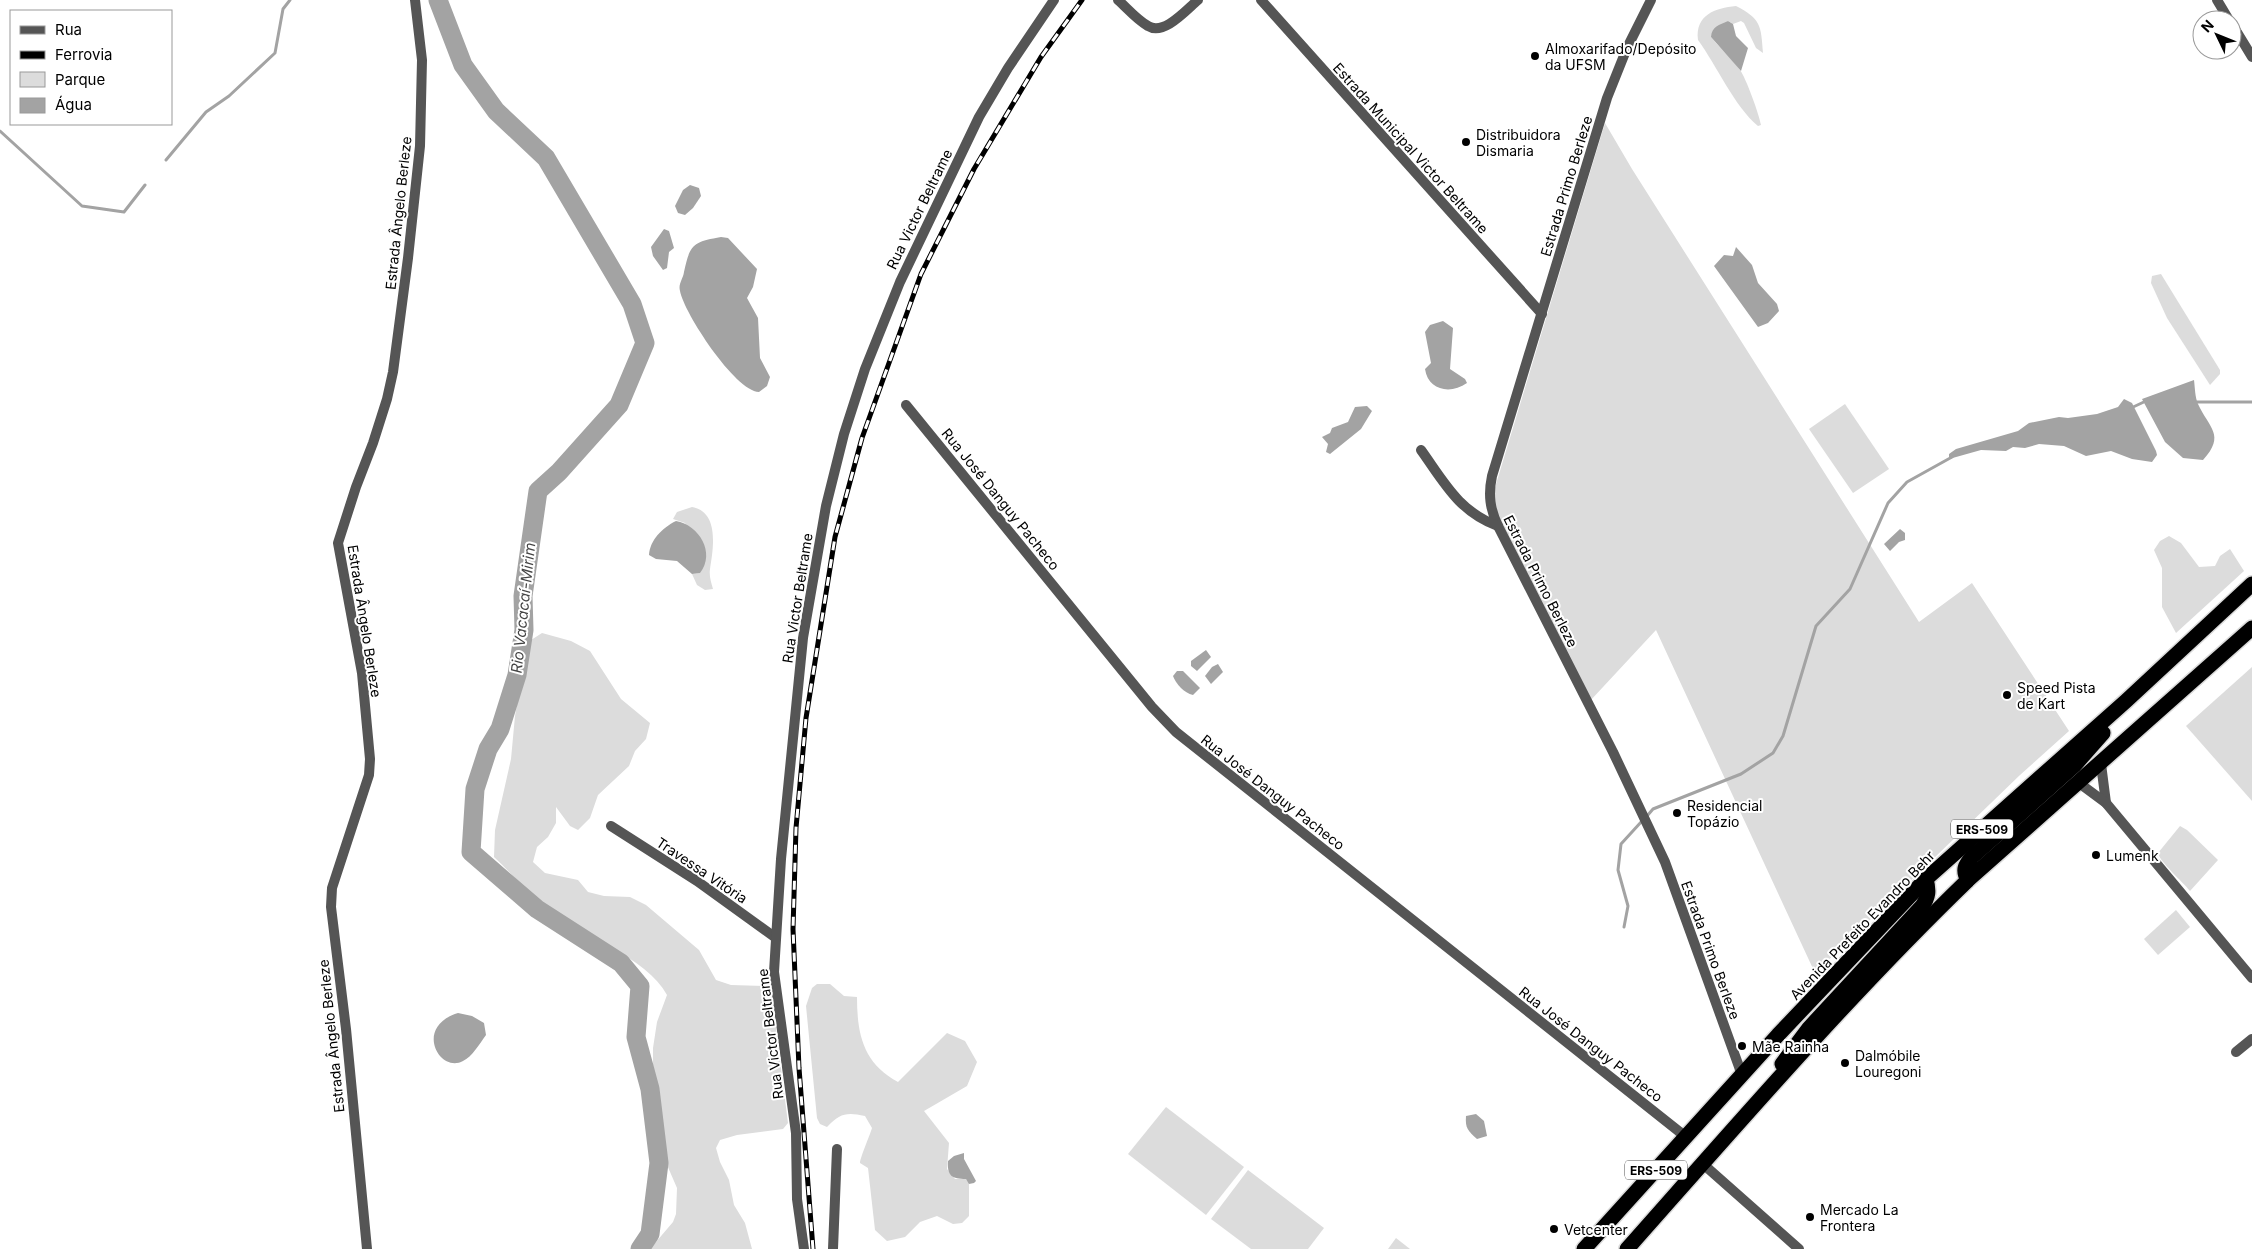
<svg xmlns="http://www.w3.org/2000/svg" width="2252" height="1249" viewBox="0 0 2252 1249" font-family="Inter,sans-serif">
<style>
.green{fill:#dcdcdc}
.water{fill:#a3a3a3}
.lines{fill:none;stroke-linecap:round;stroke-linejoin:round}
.stream{stroke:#a3a3a3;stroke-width:3}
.river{stroke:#a3a3a3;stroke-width:19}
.highway-casing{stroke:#dbdbdb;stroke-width:18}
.minor{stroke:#555;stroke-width:10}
.highway{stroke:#000;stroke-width:15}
.rail-casing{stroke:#000;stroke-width:5}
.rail{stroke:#fff;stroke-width:3;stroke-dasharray:9;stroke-linecap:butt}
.poi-dot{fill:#000;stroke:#fff;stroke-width:2}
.labels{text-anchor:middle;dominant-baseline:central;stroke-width:4;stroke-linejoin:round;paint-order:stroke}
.shield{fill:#fff;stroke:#4c4c4c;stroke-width:1}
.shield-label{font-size:12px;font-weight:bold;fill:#000}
.poi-label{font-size:14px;fill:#000;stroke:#fff;text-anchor:start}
.street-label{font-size:14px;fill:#000;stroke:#fff}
.water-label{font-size:15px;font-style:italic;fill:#444;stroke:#fff}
</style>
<rect width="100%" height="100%" fill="#fff"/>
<g class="green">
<path d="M1736,6C1761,19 1761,25 1763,53L1756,48L1744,23L1741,21L1733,24L1728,21L1711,37C1720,49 1732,58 1740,70C1746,78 1759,114 1761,125L1758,126C1734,106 1717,66 1698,40C1695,15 1715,8 1736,6Z"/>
<path d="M1605,123L1632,169L1919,622L1972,583L2069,731L2020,775L1815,973L1656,630L1590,701L1498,515L1493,494Z"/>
<path d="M2161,274L2220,370V374L2210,385L2167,318L2151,283L2152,276Z"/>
<path d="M1845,404L1889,469L1853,493L1809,429Z"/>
<path d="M692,507C720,512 713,550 710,569C709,576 711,582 713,589L705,590L697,585L692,574L700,573L685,523L673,519L677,512Z"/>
<path d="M2169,536L2181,543L2199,567L2215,566L2220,556L2230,549L2244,571L2176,633L2162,607V568L2154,550L2160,541Z"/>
<path d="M542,633L571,641L590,651L621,699L650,723L646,739L635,751L629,766L598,795L590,818L578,830L570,826L556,807V823L548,837L537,847L533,862L545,873L578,880L588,892L604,896L630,897L646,905L699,950L716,980L731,985L766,986L772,997L788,1123L783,1129L737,1135L720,1140L716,1148L720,1162L729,1180L734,1205L745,1223L752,1249H650L673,1222L676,1214L677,1188L664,1158L653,1065V1048L657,1022L667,995C647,957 580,935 547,908C528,893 512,874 494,857L495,830L511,759L515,716L528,642Z"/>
<path d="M2252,667V801L2186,726Z"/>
<path d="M2180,826L2187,830L2218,860L2190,891C2183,882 2159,861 2158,853Z"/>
<path d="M2176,910L2190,927L2158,955L2144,939Z"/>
<path d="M817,984H830L844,996L857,997C857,1034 863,1063 898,1082L947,1033L965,1041L977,1062L967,1086L924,1111L949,1143L947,1169L955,1179H966L969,1182V1216L962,1223L953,1224L937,1216L920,1222L905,1237L887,1241L875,1230L868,1168L860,1163C860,1158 870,1135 872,1128L865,1116C847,1112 840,1113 827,1127L820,1124L817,1118L806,1006L812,988Z"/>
<path d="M1166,1107L1244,1167L1206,1215L1128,1154Z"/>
<path d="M1248,1170L1324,1228L1308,1249H1251L1211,1219Z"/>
<path d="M1396,1238L1410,1249H1388Z"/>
</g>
<g class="water">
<path d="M1728,21L1733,24L1736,36L1748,48L1741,71L1711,37C1712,26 1719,25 1728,21Z"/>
<path d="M690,185L699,188L701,196L693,208L685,215L678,213L675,206L683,190Z"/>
<path d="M664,229L669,231L674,248L669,252L667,268L663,270L653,256L651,247Z"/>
<path d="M721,237L728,238L757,269L753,287L747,298L758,318L760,358L770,377L767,386L759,392C735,391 684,313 680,291C678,284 683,279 684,272C690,245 692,242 721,237Z"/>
<path d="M1736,247L1752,265L1758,283L1777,304L1779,311L1768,323L1758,327L1714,266L1724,255L1733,256Z"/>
<path d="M1443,321L1453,328L1450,369L1465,379L1467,383C1450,395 1428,390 1425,369L1431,363L1425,332L1430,325Z"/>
<path d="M2194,380C2195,388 2195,397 2198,404C2209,428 2226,435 2203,460L2183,458L2165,442L2142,399Z"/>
<path d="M2124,399L2132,403L2156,451L2157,455L2152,462L2132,459L2111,451L2086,456L2064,446L2039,444L2025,448L2013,447L2006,451L1981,450L1949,459V454L1956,449L2018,431L2029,423L2059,417L2068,418L2097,414L2118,407Z"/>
<path d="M1367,406L1372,411L1361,429L1330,454L1326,452L1328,444L1322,437L1330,433L1332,428L1348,422L1355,407Z"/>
<path d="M676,521C699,525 716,553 700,573L692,574L677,561L656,559L649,555C650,540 662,528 676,521Z"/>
<path d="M1900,529L1905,533V540L1899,542L1890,551L1884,544Z"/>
<path d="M1206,650L1211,657L1197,671L1191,666V661Z"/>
<path d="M1218,664L1223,672L1211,684L1205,676L1212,667Z"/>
<path d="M1177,671H1183L1200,688L1193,695C1184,693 1176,684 1173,676Z"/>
<path d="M458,1013L472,1016L484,1023L486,1035C480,1043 472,1057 463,1061C440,1074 413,1027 458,1013Z"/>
<path d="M1476,1114L1484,1121L1487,1136L1477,1139C1468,1131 1465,1128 1466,1116Z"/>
<path d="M964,1153V1159L976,1181L974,1183L969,1184L966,1179C952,1179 947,1176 948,1161L954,1156Z"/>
</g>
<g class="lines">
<g class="stream">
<path d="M0,131L82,206L124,212L145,185"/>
<path d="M166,160L206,112L229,96L275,53L283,9L290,0"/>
<path d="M2194,402H2252"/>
<path d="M2131,408L2146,401"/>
<path d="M1647,816L1653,809L1741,774L1773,753L1783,736L1816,626L1850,589L1888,503L1907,482L1952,457"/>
<path d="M1624,927L1628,906L1618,870L1621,844L1642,821"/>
</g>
<path class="river" d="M438,0L463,65L496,111L546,158L632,304L645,343L619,405L559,472L538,491L523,596L524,630L517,675L500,729L488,749L475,789L471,852L537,909L621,963L640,986L636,1037L650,1089L659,1163L650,1234L640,1249"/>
<g class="highway-casing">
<g id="highway">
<path d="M1968,880C1962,870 1965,865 1972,857L2074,766L2103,733"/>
<path d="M1782,1064L1809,1028L1922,906C1929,897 1929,890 1926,879"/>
<path d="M1584,1249L1778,1035L1926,879L2126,701L2252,584"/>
<path d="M1627,1249C1738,1124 1848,996 1968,880L2252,628"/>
</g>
</g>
<g class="minor">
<path d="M1118,0C1127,8 1137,20 1148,26C1164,36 1186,10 1198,0"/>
<path d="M1261,0L1542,314"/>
<path d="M1651,0L1627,48L1607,98L1492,476C1488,495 1490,509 1498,526L1613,752L1665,862L1742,1075"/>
<path d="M2217,0L2229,20"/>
<path d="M2232,24L2252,57"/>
<path d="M906,405L1152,707L1176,732L1686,1137"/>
<path d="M1421,450C1444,482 1459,512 1498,526"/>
<path d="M2101,764L2106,803"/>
<path d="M2079,783L2106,803L2252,978"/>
<path d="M611,826L697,881L776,938"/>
<path d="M2236,1052L2252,1039"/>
<path d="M1703,1164L1799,1249"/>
<path d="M367,1249L346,1029L331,907L332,888L369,775L370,759L362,673L338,543L356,487L373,443L387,399L393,372L408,258L420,146L422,60L415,0"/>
<path d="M804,1249L797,1199L796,1133L774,972L781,859L803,638L826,506L844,434L865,369L900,282L979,117L1008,68L1054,0"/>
<path d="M833,1249L837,1149"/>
</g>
<use href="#highway" class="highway"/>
<g class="rail-casing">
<path id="rail" d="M813,1249L799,1068L793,929L796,828L806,718L835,537L862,438L921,274L974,169L1041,57L1082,0"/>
</g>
<use href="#rail" class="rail"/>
</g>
<g class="poi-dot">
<circle cx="1535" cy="56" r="5"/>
<circle cx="1466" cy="142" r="5"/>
<circle cx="2007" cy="695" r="5"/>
<circle cx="1677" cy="813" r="5"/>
<circle cx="2096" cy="855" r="5"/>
<circle cx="1742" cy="1046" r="5"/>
<circle cx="1845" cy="1063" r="5"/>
<circle cx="1810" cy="1217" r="5"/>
<circle cx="1554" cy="1229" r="5"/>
</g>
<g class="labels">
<g class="shield">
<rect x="1951" y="819.5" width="62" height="19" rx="4"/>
<rect x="1625" y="1160.5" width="62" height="19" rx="4"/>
</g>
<g class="shield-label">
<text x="1982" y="829">ERS-509</text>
<text x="1656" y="1170">ERS-509</text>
</g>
<g class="poi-label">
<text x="1545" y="48">Almoxarifado/Depósito<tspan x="1545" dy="16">da UFSM</tspan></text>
<text x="1476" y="134">Distribuidora<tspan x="1476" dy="16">Dismaria</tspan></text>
<text x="2017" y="687">Speed Pista<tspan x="2017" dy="16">de Kart</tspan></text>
<text x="1687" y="805">Residencial<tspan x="1687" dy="16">Topázio</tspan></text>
<text x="2106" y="855">Lumenk</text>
<text x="1752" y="1046">Mãe Rainha</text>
<text x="1855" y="1055">Dalmóbile<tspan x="1855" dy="16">Louregoni</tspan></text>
<text x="1820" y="1209">Mercado La<tspan x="1820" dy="16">Frontera</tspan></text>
<text x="1564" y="1229">Vetcenter</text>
</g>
<g class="street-label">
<text transform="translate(1411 148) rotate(48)">Estrada Municipal Victor Beltrame</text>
<text transform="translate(1566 186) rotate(-73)">Estrada Primo Berleze</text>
<text transform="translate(919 209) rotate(-64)">Rua Victor Beltrame</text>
<text transform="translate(398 213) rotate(-84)">Estrada Ângelo Berleze</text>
<text transform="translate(1001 499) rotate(51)">Rua José Danguy Pacheco</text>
<text transform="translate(1541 581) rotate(63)">Estrada Primo Berleze</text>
<text transform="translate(797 598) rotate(-81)">Rua Victor Beltrame</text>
<text transform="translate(365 621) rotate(81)">Estrada Ângelo Berleze</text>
<text transform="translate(1273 792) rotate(38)">Rua José Danguy Pacheco</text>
<text transform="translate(702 870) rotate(34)">Travessa Vitória</text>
<text transform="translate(1862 925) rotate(-46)">Avenida Prefeito Evandro Behr</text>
<text transform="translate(1711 950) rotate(70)">Estrada Primo Berleze</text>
<text transform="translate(770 1034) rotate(-97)">Rua Victor Beltrame</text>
<text transform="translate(331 1036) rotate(-96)">Estrada Ângelo Berleze</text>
<text transform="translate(1591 1044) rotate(38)">Rua José Danguy Pacheco</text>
</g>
<g class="water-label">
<text transform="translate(523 608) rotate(-84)">Rio Vacacaí-Mirim</text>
</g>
</g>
<rect x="10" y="10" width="162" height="115" fill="#ffffff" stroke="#999999"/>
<rect x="20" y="26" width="25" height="8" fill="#555555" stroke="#999999"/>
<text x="55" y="35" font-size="15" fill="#000000">Rua</text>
<rect x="20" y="51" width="25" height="8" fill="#000000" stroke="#999999"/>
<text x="55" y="60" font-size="15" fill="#000000">Ferrovia</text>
<rect x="20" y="72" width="25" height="15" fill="#dcdcdc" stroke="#999999"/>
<text x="55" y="85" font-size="15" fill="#000000">Parque</text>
<rect x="20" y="98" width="25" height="15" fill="#a3a3a3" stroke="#999999"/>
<text x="55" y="110" font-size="15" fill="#000000">Água</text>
<g transform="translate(2217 35) rotate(313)"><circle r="24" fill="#ffffff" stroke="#999999"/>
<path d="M0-4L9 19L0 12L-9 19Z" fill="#000000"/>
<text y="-8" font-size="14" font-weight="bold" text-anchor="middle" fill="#000000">N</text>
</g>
</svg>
